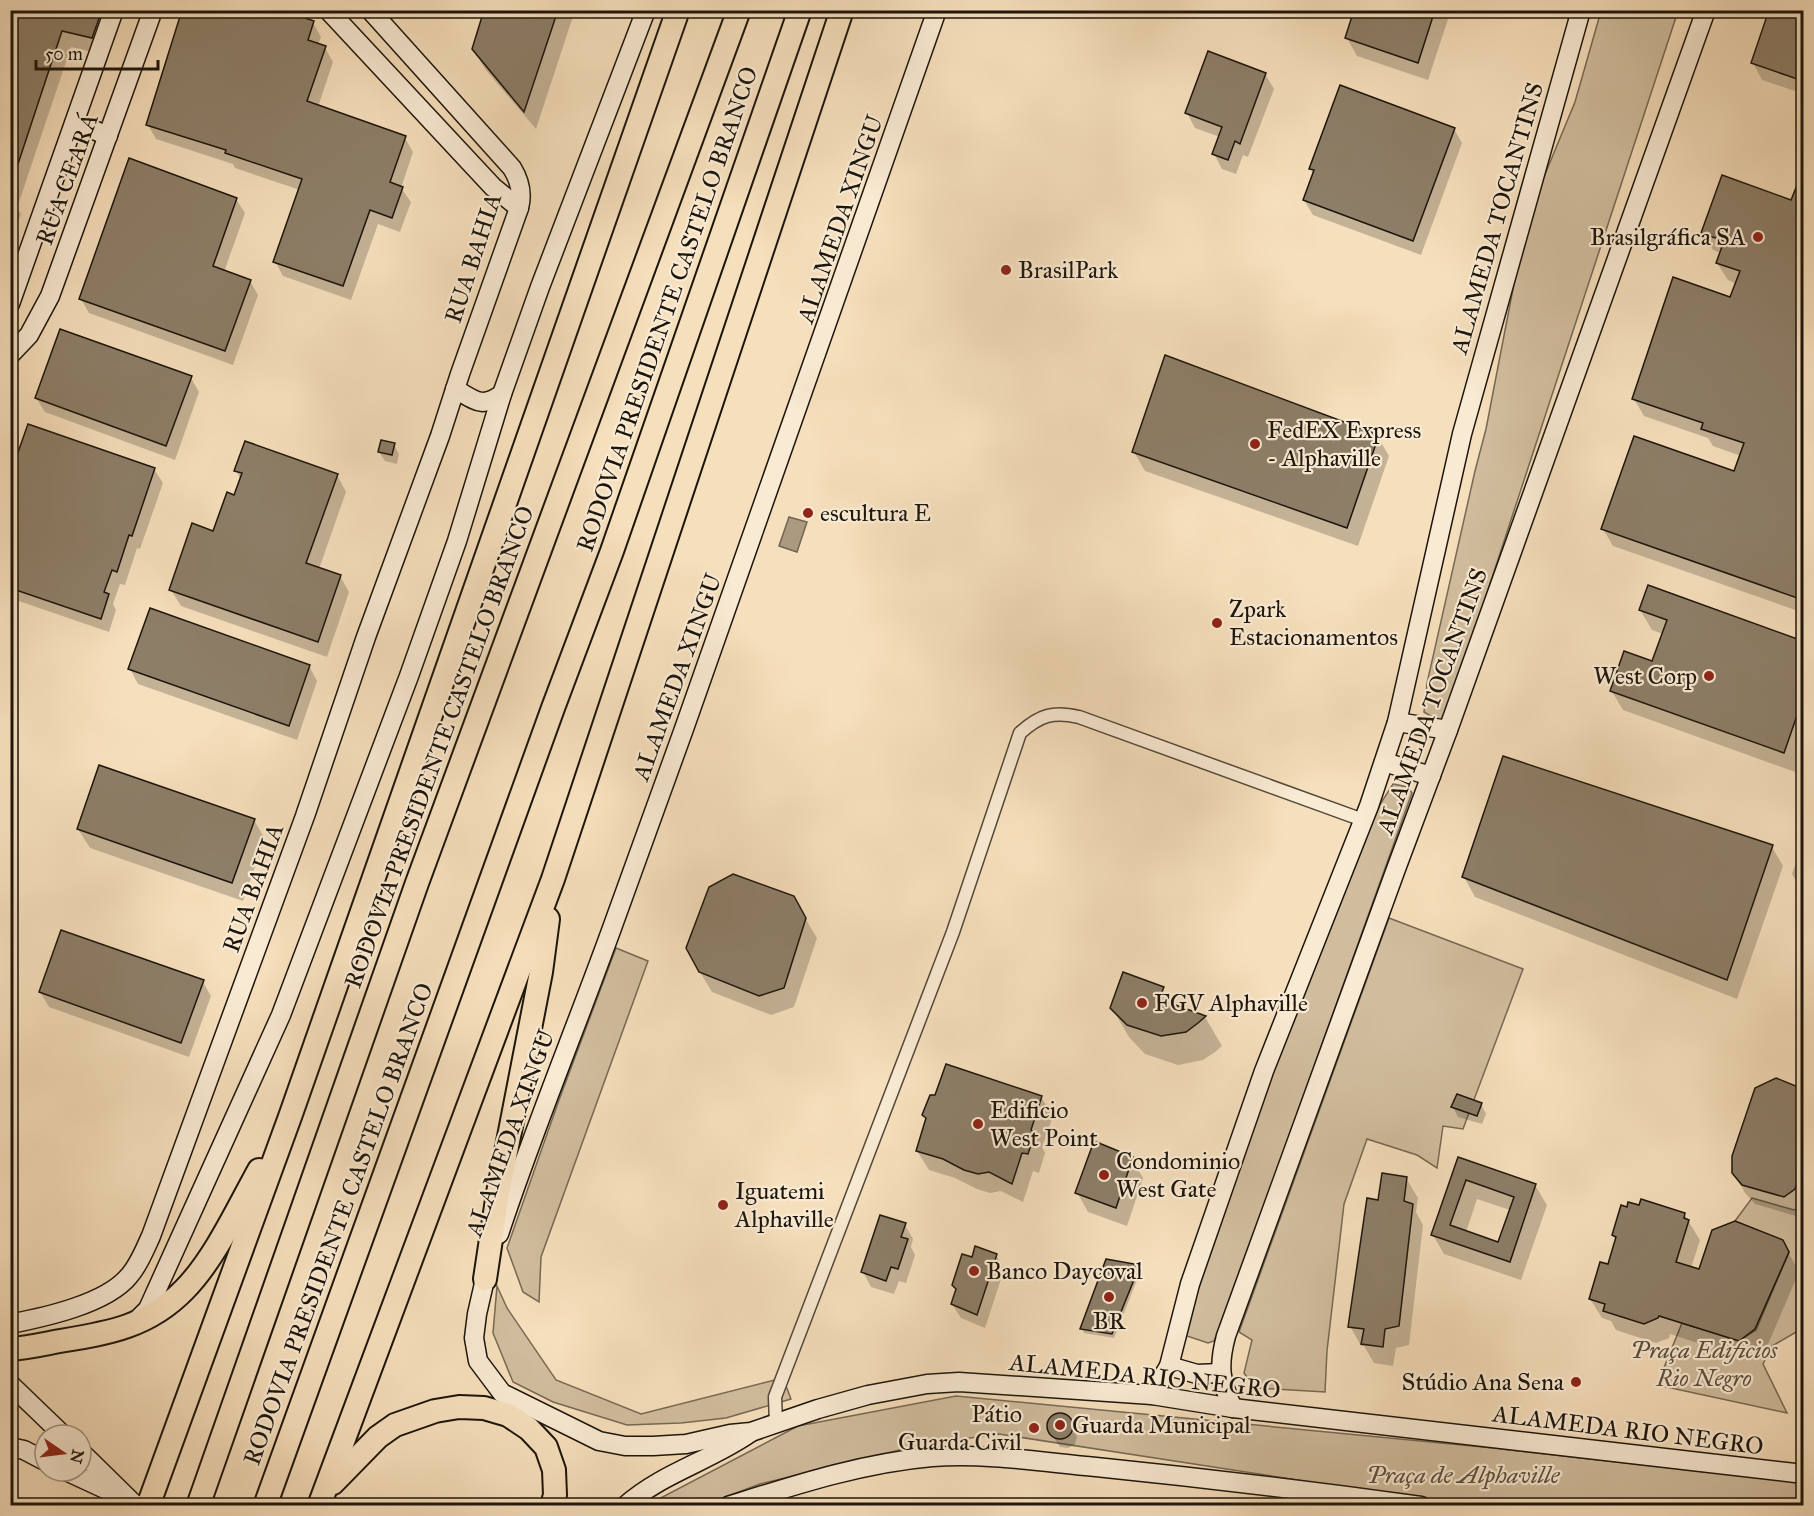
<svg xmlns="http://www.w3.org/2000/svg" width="1814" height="1516" viewBox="0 0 1814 1516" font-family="'IM FELL Great Primer',serif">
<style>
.green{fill:#d1bd9e;stroke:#766955;stroke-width:1.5}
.water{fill:#ac9a80;stroke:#726552;stroke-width:1.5}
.shadow{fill:#0003;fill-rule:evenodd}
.building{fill:#8d7e68;stroke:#1c150c;stroke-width:1.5;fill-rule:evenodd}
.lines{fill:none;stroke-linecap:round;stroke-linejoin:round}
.street-casing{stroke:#524838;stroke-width:15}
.secondary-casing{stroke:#1c150c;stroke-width:21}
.highway-casing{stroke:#1c150c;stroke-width:26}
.street{stroke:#f9ead3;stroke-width:12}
.secondary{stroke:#f9ead3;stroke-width:18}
.highway{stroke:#f6dfbc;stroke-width:22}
.poi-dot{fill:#8f2418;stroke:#f9ead3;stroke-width:2}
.labels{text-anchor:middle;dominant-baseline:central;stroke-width:4.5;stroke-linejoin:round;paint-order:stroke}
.street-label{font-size:24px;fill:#1c150c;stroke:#f9ead3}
.poi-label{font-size:24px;fill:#1c150c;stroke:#f9ead3;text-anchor:start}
.park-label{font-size:24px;font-style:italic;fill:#5b503f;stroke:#f9ead3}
</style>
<rect width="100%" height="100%" fill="#f6dfbc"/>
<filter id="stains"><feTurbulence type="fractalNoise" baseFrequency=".00333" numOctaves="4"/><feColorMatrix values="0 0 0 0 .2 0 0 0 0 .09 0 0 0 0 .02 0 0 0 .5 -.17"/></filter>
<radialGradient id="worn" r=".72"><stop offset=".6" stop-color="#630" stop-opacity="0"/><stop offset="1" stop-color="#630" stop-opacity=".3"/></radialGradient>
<g class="green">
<path d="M1601,11H1678L1444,724L1424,712L1427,683L1475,471L1486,429L1518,263L1541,184L1575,102Z"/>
<path d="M1393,784L1408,787L1412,793L1225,1315L1214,1341L1208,1343L1181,1334L1250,1130L1379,806Z"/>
<path d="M1389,918L1523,969L1463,1129L1443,1126L1437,1168L1417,1155L1367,1139L1344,1204L1327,1351L1325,1392L1255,1388L1244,1373L1252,1340L1239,1332Z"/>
<path d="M616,948L648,961L541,1257L539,1302L523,1292L507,1248L559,1100Z"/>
<path d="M1752,1198L1794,1210L1803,1204V1328L1772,1346L1763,1364L1787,1413L1657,1385L1682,1323L1739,1341L1756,1330L1789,1252L1782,1240L1735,1221Z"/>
<path d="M497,1286L507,1308L556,1380L641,1414L783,1378L791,1399L726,1418L681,1423L627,1425L553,1402L513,1382L493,1333Z"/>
<path d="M956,1396L1493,1448L1804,1483L1803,1505H1460L999,1434L920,1445L760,1484L704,1505L653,1506L651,1503L798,1426Z"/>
</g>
<path class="water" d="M789,517L807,522L797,552L779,546Z"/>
<g class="shadow">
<path d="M10,10H104L112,25L101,54L71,47L17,208L21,214L10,244Z"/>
<path d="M486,10H575L536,129L485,69L473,49Z"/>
<path d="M1214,10H1232L1230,17L1216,13Z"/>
<path d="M1356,10H1451L1428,80L1357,56L1347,38Z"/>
<path d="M1770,10H1804V94L1762,80L1753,63Z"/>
<path d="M313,23L321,37L318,45L325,48L333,62L318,107L405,138L413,152L401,188L411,202L400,232L378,224L351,300L283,276L275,261L300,190L235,168L233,164L156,139L148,125Z"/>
<path d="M1265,74L1274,89L1248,157L1243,155L1236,174L1222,169L1214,154L1220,137L1195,128L1187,113Z"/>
<path d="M1454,129L1462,143L1421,255L1313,215L1304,200L1314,174L1311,169Z"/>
<path d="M1804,172V613L1613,546L1603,529L1735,473L1741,456L1713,446L1708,438L1644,416L1634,399L1731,299L1737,284L1728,280L1717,263L1721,253L1713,250L1703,233L1792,202Z"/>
<path d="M236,199L245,213L224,272L250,281L258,295L233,365L89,313L81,299Z"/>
<path d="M191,378L199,392L175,460L45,412L36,398Z"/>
<path d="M1378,437L1389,456L1358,546L1145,471L1134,452Z"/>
<path d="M394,445L399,454L397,464L385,461L379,452Z"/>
<path d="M154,469L163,483L140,549L137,548L125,585L120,584L113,604L116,610L109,632L10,598V470Z"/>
<path d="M236,471L337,475L346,492L319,569L340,576L349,592L327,657L181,606L171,590L214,532L235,497L241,480Z"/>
<path d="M1648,587L1804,643V747L1795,772L1623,710L1611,690L1653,663L1663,634L1652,630L1640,610Z"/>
<path d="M309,666L317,681L297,740L138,684L130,669Z"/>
<path d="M254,820L265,839L243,901L90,848L78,829Z"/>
<path d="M1772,847L1783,866L1737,999L1475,897L1464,877Z"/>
<path d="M1799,854L1804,855V886L1798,884L1792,874Z"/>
<path d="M793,898L817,938L794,1007L771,1015L712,992L700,972Z"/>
<path d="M203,982L211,996L189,1057L49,1007L40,992Z"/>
<path d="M1162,988L1172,1005L1205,1017L1222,1046L1215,1052L1203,1060L1178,1065L1145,1054L1129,1037L1112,1008Z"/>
<path d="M1776,1080L1804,1091V1210L1796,1216L1755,1204L1745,1193L1734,1173Z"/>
<path d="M1041,1097L1053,1116L1042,1147L1045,1153L1039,1173L1033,1171L1023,1202L1001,1191L990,1193L977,1189L955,1178L929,1170L917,1151L927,1120L924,1115Z"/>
<path d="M1481,1104L1486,1114L1482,1124L1458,1117L1453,1107Z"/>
<path d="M1132,1159L1143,1178L1127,1226L1088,1212L1077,1192Z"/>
<path d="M1459,1159L1535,1185L1547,1205L1521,1280L1444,1254L1433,1235ZM1477,1199L1510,1210L1499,1243L1466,1232Z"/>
<path d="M1406,1178L1418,1198L1416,1212L1423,1225L1409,1345L1396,1348L1393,1366L1374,1363L1364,1346H1361L1350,1326L1379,1201Z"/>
<path d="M1684,1214L1700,1240L1691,1268L1700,1271L1782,1241L1799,1272L1766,1349L1750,1360L1670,1334L1669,1338L1656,1343L1616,1330L1611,1321L1602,1318L1590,1299L1609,1266L1616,1241L1613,1235Z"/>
<path d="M905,1225L913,1239L911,1247L915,1255L906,1283L899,1281L894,1294L871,1287L863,1272Z"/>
<path d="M996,1255L1004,1270L985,1328L961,1318L952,1304L973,1259Z"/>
<path d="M1139,1267L1141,1270L1114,1338L1084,1333L1082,1329Z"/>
<path d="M1059,1415L1069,1419L1077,1437L1075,1444L1068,1448L1060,1447L1049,1431L1050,1420Z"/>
</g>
<g class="building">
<path d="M10,10H102L92,38L62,31L13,179L10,178Z"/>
<path d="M182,10H282L314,21L308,40L326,46L307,101L406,136L390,182L403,187L392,218L370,210L343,286L273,262L302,179L225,153L226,150L146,125Z"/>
<path d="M484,10H558L524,112L472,49Z"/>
<path d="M1354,10H1435L1418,63L1345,38Z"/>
<path d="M1769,10H1803V81L1751,63Z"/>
<path d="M1208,51L1266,73L1240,144L1235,141L1228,160L1212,154L1222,127L1185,113Z"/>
<path d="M1340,85L1455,128L1413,241L1303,200L1314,170L1309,169Z"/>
<path d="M129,158L237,198L213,266L251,280L225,351L79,299Z"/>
<path d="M1803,170V600L1601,529L1634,436L1734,471L1744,443L1701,429L1703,423L1632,399L1673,277L1730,297L1740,271L1716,263L1724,241L1701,233L1722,175L1791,200Z"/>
<path d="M60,329L192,376L166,446L35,398Z"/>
<path d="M1165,355L1379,435L1347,528L1132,452Z"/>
<path d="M28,424L155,468L132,536L129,535L117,572L112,570L104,592L109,594L101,619L10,588V475Z"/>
<path d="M381,440L395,443L392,455L378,452Z"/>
<path d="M245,441L338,474L306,563L341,575L318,642L169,590L192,523L213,531L227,492L234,495L242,473L234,471Z"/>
<path d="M1648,585L1803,641V698L1784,753L1610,691L1624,651L1652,661L1667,620L1639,610Z"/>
<path d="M150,608L310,665L289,726L128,669Z"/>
<path d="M1503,756L1773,845L1727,980L1462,877Z"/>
<path d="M99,765L255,819L232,883L77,829Z"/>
<path d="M733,874L794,896L806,918L784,988L759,996L699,972L686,948L709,887Z"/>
<path d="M61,930L204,980L181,1043L39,992Z"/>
<path d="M1123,972L1164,987L1159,999L1206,1016L1198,1023L1186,1032L1161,1036L1127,1025L1110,1008Z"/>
<path d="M946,1064L1042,1096L1031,1130L1035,1133L1028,1154L1022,1153L1012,1184L989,1172L978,1174L964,1170L943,1159L916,1151L926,1118L922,1115L930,1095H935Z"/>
<path d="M1776,1078L1803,1089V1165L1795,1189L1784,1197L1742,1185L1732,1173V1156L1755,1088Z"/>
<path d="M1457,1094L1482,1103L1477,1116L1451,1107Z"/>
<path d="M1094,1141L1133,1157L1116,1208L1075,1193Z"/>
<path d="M1458,1157L1536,1184L1510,1262L1431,1235ZM1466,1180L1514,1197L1498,1242L1450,1225Z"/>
<path d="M1382,1173L1407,1177L1404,1201L1413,1204L1399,1326L1385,1329L1383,1347L1361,1344L1364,1329L1348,1327L1367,1198L1378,1200Z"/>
<path d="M1641,1199L1685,1213L1684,1218L1689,1220L1676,1262L1699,1269L1712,1230L1735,1221L1783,1240L1789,1252L1755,1329L1739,1341L1659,1316L1658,1318L1644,1324L1603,1311L1605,1304L1589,1299L1600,1262L1608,1264L1616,1237L1612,1235L1621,1205L1627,1207L1628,1202L1639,1205Z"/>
<path d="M880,1215L906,1223L901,1237L908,1239L898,1269L891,1267L886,1281L861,1272Z"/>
<path d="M975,1246L997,1254L977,1315L951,1304L956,1289L952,1285L962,1254L972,1257Z"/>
<path d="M1106,1259L1140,1265L1112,1334L1080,1329Z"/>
<circle cx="1060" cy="1426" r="13"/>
</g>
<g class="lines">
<g class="street-casing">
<path id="street" d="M776,1423L775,1397L953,932L1020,733C1040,715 1053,711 1079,717L1363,820"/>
</g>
<g class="secondary-casing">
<g id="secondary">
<path d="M328,10L493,187L519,208"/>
<path d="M75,122L108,136"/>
<path d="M10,304L114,10"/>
<path d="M10,355L29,335L50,296L153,10"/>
<path d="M455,389C475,400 481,409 502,394"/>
<path d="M1397,722L1448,730"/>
<path d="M1384,762L1431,776"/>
<path d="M499,1234C533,1131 575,1030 612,928C723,623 831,317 937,10"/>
<path d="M488,1266L477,1314L474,1338L478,1361L502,1393L599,1441L625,1446H653L686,1444L730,1434L751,1432L818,1409L868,1395L927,1384L959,1382L1152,1395L1233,1408L1804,1474"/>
<path d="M136,1321L148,1309L281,1015L409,676L457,541L502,394L540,287L646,10"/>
<path d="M10,1324C45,1317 106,1304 129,1276C139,1265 145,1249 151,1236L305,816L366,637L440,436L460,374L519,208C523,193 520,181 512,168L370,10"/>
<path d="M1169,1366L1197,1374L1220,1373"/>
<path d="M10,1384L63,1435"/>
<path d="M1152,1395L1169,1366L1190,1284L1264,1071L1369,806L1397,722L1462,434L1581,10"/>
<path d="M1233,1408C1220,1381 1218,1366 1226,1336L1396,869L1448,730L1706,10"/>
<path d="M10,1447L24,1450L45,1461"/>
<path d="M81,1452L133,1503L139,1506"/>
<path d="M66,1471L118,1495"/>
<path d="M625,1506C662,1473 710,1461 750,1433"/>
<path d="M728,1506C795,1485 862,1463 932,1457C987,1453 1041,1462 1096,1467C1204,1478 1313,1491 1421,1506"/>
</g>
</g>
<g class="highway-casing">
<g id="highway">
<path d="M485,1279L498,1193L541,972L548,919"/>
<path d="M10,1349C27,1348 44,1344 60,1341C108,1333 148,1327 184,1290C214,1260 238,1208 259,1170"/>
<path d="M333,1483L378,1437L395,1425L435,1411L459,1407L484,1408L508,1415L529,1429L546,1447L554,1470L555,1495L552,1506"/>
<path d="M148,1506L291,1114L678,10"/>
<path d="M198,1506L417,883L739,10"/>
<path d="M265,1506L553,708L612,551L800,10"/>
<path d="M319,1506L553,879L842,10"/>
</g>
</g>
<use href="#street" class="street"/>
<use href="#secondary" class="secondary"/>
<use href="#highway" class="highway"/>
</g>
<g class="poi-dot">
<circle cx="1758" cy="237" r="6"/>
<circle cx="1006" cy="270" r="6"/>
<circle cx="1255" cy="444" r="6"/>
<circle cx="808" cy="513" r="6"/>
<circle cx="1217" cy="623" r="6"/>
<circle cx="1709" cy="676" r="6"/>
<circle cx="1142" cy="1003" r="6"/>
<circle cx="978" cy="1124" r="6"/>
<circle cx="1104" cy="1175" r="6"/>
<circle cx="723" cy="1205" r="6"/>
<circle cx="974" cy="1271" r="6"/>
<circle cx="1109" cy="1297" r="6"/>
<circle cx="1576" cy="1382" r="6"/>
<circle cx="1060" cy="1425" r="6"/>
<circle cx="1034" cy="1428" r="6"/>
</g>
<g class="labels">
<g class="street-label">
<text transform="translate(67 179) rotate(-70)">RUA CEARÁ</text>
<text transform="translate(1497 218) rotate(-74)">ALAMEDA TOCANTINS</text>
<text transform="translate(840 219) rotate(-71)">ALAMEDA XINGU</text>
<text transform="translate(473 258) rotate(-72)">RUA BAHIA</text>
<text transform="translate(667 309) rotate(-71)">RODOVIA PRESIDENTE CASTELO BRANCO</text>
<text transform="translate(677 677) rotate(-70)">ALAMEDA XINGU</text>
<text transform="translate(1432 701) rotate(-70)">ALAMEDA TOCANTINS</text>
<text transform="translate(439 747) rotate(-70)">RODOVIA PRESIDENTE CASTELO BRANCO</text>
<text transform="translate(253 888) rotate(-70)">RUA BAHIA</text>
<text transform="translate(510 1133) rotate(-70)">ALAMEDA XINGU</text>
<text transform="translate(338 1224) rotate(-70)">RODOVIA PRESIDENTE CASTELO BRANCO</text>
<text transform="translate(1145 1376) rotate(6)">ALAMEDA RIO NEGRO</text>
<text transform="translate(1628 1430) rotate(7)">ALAMEDA RIO NEGRO</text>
</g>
<g class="poi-label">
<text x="1746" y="237" text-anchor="end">Brasilgráfica SA</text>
<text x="1018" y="270">BrasilPark</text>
<text x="1267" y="430">FedEX Express<tspan x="1267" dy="28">- Alphaville</tspan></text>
<text x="820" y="513">escultura E</text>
<text x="1229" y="609">Zpark<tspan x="1229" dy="28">Estacionamentos</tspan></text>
<text x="1697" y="676" text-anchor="end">West Corp</text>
<text x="1154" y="1003">FGV Alphaville</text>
<text x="990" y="1110">Edificio<tspan x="990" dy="28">West Point</tspan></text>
<text x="1116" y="1161">Condominio<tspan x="1116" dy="28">West Gate</tspan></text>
<text x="735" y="1191">Iguatemi<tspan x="735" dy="28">Alphaville</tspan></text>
<text x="986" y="1271">Banco Daycoval</text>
<text x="1109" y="1321" text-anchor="middle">BR</text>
<text x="1564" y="1382" text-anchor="end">Stúdio Ana Sena</text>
<text x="1022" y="1414" text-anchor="end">Pátio<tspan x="1022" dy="28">Guarda Civil</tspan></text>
<text x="1072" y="1425">Guarda Municipal</text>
</g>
<g class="park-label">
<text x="1704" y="1350">Praça Edificios<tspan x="1704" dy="28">Rio Negro</tspan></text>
<text x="1463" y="1475">Praça de Alphaville</text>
</g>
</g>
<rect width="1814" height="1516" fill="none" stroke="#f6dfbc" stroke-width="36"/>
<rect x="12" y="12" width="1790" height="1492" fill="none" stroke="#1c150c" stroke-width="3"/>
<rect x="18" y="18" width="1778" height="1480" fill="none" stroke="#1c150c" stroke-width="1.5"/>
<g transform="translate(63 1453) rotate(104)"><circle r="28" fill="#f9ead3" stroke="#a19583" stroke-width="1.5"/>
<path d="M0-4.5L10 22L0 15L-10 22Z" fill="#8f2418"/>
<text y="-9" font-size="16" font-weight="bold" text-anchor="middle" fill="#1c150c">N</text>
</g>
<path d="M36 60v9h122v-9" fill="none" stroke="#1c150c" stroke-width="3"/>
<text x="45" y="60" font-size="18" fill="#1c150c" stroke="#f9ead3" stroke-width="4.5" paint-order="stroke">50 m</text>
<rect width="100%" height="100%" filter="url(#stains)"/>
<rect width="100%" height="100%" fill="url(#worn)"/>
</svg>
